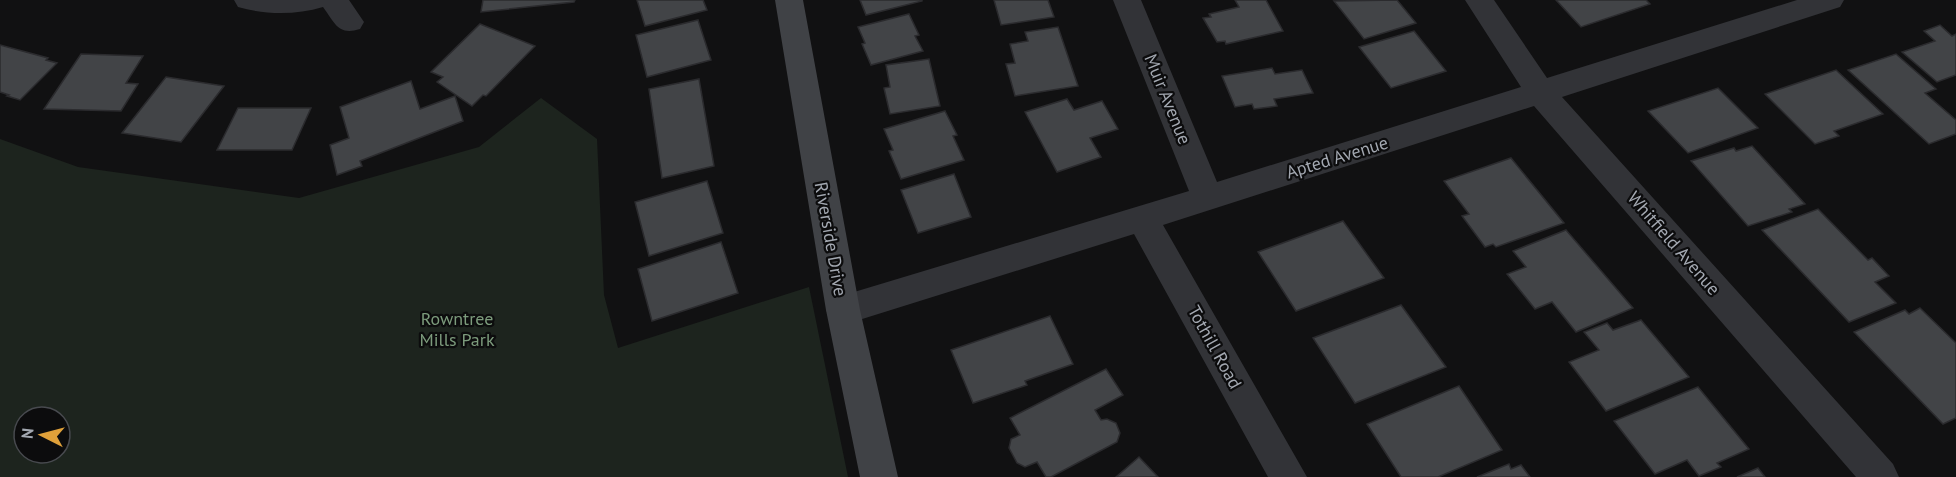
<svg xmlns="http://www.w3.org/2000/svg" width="1956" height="477" viewBox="0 0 1956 477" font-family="'PT Sans',sans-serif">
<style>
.green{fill:#1d241e;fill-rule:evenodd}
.building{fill:#424447;stroke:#2b2b2e;stroke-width:1.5}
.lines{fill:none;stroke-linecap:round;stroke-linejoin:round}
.street{fill:#323337;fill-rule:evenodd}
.secondary{fill:#404246;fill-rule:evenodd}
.labels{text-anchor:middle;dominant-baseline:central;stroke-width:4.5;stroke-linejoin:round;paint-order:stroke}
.street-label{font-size:18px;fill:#a3a8b1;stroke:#0c0c0d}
.park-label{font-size:18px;fill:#7c9b7c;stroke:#0c0c0d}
</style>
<rect width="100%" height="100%" fill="#111112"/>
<path class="green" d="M541,98L597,139L604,295L618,348L809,287L848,477H0V139L78,167L299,198L479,147ZM24,417H60V453H24Z"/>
<g class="building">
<path d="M483,0H575L574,2L481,12Z"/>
<path d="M637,0H703L707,10L645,26Z"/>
<path d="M860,0H922V1L866,15Z"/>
<path d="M994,0H1048L1054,17L1001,25Z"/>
<path d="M1235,0H1266L1283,31L1226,44L1225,41L1217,42L1203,18L1211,17L1209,14L1239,7Z"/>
<path d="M1397,0L1416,23L1364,39L1334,1Z"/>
<path d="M1556,0H1646L1650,4L1581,27Z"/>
<path d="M909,14L919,35L915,36L923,51L871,65L862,44L865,43L858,27Z"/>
<path d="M698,20L711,60L647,77L636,35Z"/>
<path d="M480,24L535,46L486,96L483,95L472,106L437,82L443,77L431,72Z"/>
<path d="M1940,25L1952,36L1956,34V75L1937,82L1902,52L1935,41L1924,31Z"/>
<path d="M1058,27L1078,86L1015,96L1006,64L1015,63L1010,44L1028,41L1025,32Z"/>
<path d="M1414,31L1446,71L1391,88L1359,47Z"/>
<path d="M0,45L48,58L46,60L57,63L20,100L7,96L9,95L0,92Z"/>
<path d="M81,54L143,56L126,83L138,84L121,111L44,109Z"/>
<path d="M1896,54L1936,89L1925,93L1956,120V134L1929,144L1848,70Z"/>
<path d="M929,59L940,106L890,114L884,88L890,87L886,65Z"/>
<path d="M1272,68L1275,74L1302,70L1313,93L1274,99L1277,106L1254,109L1252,104L1235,107L1222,76Z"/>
<path d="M1836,70L1883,114L1834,131L1839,136L1815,144L1765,94Z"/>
<path d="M166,77L224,86L181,142L122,133Z"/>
<path d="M699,79L714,166L662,178L649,89Z"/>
<path d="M411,81L420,109L455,96L463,121L360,161L362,166L337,175L330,145L349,138L340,107Z"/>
<path d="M1718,88L1758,128L1688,153L1648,111Z"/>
<path d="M1067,99L1074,110L1102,101L1118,129L1090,138L1101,157L1057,172L1025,112Z"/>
<path d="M238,108H311L292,150H217Z"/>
<path d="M945,111L957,135L953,136L964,160L901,179L889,151L893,150L884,129Z"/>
<path d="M1752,146L1805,204L1789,209L1792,212L1748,226L1691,161L1734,148L1736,151Z"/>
<path d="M1511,158L1564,223L1496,247L1493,244L1485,247L1462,216L1469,214L1444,181Z"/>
<path d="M954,174L971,217L918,233L901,190Z"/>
<path d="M707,181L723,233L649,256L635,202Z"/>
<path d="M1818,209L1868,260L1872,258L1889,276L1875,282L1896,303L1849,322L1762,230Z"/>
<path d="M1343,221L1384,278L1296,311L1258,252Z"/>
<path d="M1566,230L1633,308L1576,332L1552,302L1535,309L1507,274L1526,267L1513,251Z"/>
<path d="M721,242L738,293L652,321L638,269Z"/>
<path d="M1401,305L1446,367L1355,403L1313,338Z"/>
<path d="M1920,308L1956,343V418L1943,424L1854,332L1905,310L1909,314Z"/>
<path d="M1050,316L1073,364L1025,381L1027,385L973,403L951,350Z"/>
<path d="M1641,320L1689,377L1606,411L1569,362L1599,350L1584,332L1607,323L1613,330Z"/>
<path d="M1106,369L1123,395L1095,410L1101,420L1107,419L1116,423L1120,433L1117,442L1051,477H1046L1037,462L1025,467L1017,463L1009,448L1011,439L1020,435L1010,418Z"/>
<path d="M1459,386L1502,450L1438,477H1401L1367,424Z"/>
<path d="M1698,387L1749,449L1717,463L1721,467L1699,476L1687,460L1655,474L1614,421Z"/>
<path d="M1139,457L1158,477H1116Z"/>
<path d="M1509,464L1511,469L1521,465L1530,477H1477Z"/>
<path d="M1758,468L1765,477H1737Z"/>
</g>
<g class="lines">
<g class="street">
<path d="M234,0H349L364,22L360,29C338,36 335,23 323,7C296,15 266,15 238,7Z"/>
<path d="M1113,0H1141L1217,182L1521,87L1465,0H1494L1547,78L1797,0H1844L1840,7L1562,97L1893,464L1899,477H1856L1534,106L1163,225L1307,477H1268L1134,234L843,325L831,321L826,310L831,299L1189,191Z"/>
</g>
<path class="secondary" d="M775,0H803L860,310L898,477H860L826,310Z"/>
</g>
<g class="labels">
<g class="street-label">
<text transform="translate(1168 99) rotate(68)">Muir Avenue</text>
<text transform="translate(1337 157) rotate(-17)">Apted Avenue</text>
<text transform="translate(831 239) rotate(80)">Riverside Drive</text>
<text transform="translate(1674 243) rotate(49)">Whitfield Avenue</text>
<text transform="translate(1215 347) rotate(61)">Tothill Road</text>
</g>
<g class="park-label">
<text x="457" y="318">Rowntree<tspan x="457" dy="21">Mills Park</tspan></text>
</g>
</g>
<g transform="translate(42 435) rotate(276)"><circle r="28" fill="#0c0c0d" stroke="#484a4f" stroke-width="1.5"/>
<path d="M0-4.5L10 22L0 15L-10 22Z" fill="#e0a13a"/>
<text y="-9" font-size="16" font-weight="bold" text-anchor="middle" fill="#a3a8b1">N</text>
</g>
</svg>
